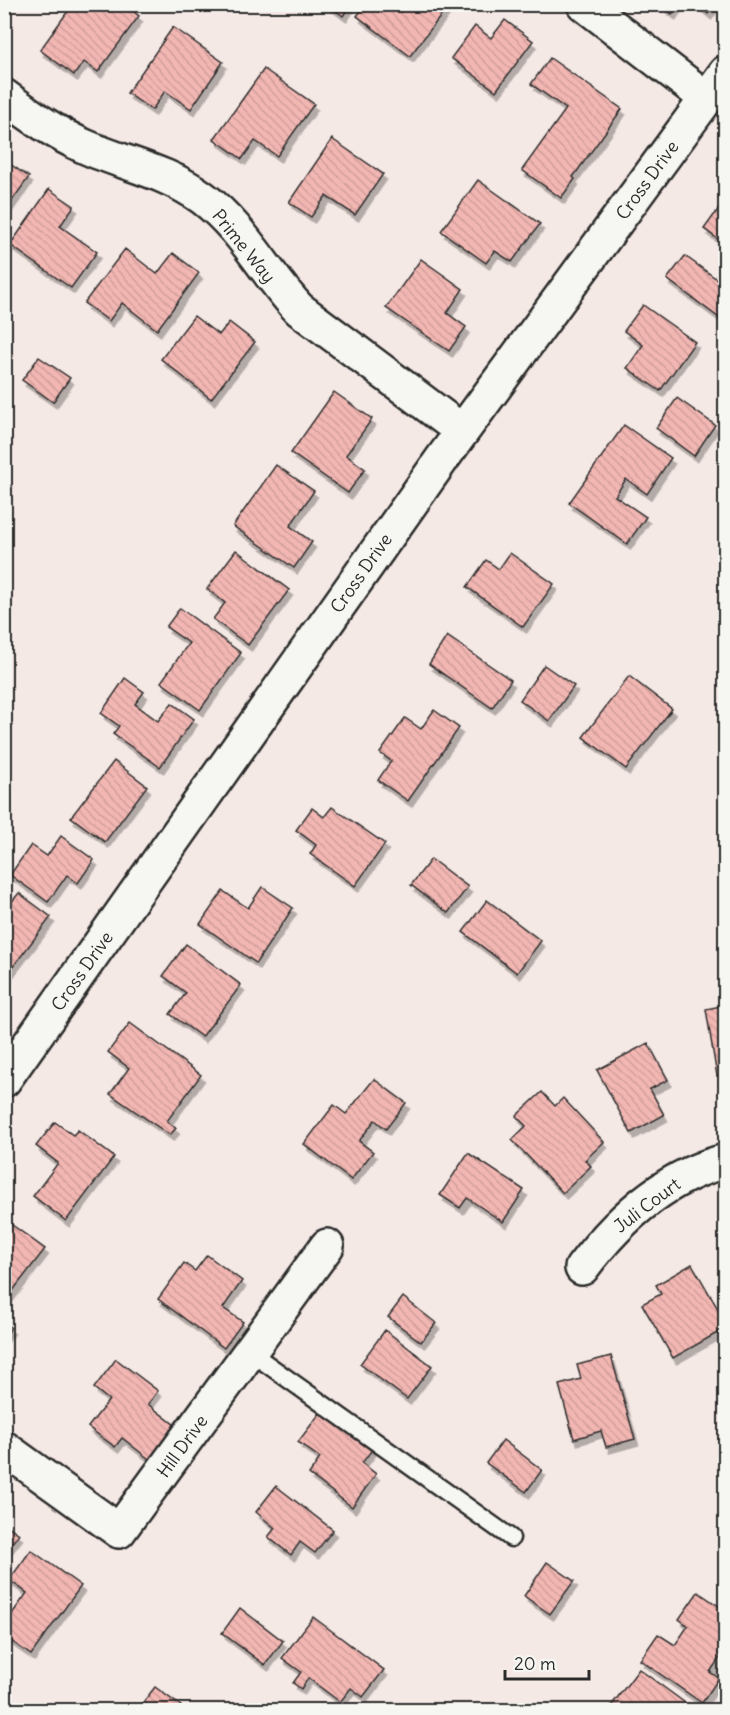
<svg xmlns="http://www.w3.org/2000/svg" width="730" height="1715" viewBox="0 0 730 1715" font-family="Delius,sans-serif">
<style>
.building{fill:url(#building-back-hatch);stroke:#2b2b2b;stroke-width:1.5;filter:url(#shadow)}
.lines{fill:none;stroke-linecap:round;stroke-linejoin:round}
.service-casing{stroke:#2b2b2b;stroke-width:21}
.minor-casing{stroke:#2b2b2b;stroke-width:38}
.service{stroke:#f6f6f2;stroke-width:16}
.minor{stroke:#f6f6f2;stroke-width:33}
.labels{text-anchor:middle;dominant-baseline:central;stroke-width:5;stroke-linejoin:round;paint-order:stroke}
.street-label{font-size:18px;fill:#2b2b2b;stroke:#f6f6f2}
</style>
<defs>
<pattern id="building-back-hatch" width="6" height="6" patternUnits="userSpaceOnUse" patternTransform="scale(1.5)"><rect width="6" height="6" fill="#f3b7b3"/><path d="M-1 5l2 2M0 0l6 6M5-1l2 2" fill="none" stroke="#d09e9a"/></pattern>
<filter id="shadow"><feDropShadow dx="3.5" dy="6" stdDeviation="0" flood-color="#0004"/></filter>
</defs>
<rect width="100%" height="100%" fill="#f5e9e5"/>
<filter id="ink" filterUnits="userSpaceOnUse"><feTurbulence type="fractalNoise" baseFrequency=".0167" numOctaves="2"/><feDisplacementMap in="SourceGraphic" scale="12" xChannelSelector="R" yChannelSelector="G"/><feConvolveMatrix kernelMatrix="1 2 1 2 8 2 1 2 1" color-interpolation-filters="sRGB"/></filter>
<g filter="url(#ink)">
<g class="building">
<path d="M73,4H124L139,16L98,72L84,62L74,75L40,50Z"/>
<path d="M327,4H351L343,16Z"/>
<path d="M366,4H391L401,12L406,4H450L410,56L357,16Z"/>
<path d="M659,4H679L672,14Z"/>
<path d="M696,4H715L708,14Z"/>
<path d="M505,20L533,41L496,91L451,58L475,26L491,38Z"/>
<path d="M173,27L223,62L191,109L165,91L152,110L127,93Z"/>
<path d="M550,58L622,109L573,177L575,179L561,198L522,170L566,109L531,84Z"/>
<path d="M264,69L314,104L277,156L255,141L242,159L214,139Z"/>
<path d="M332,139L383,174L355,215L326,196L311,217L289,202Z"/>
<path d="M4,160L29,177L4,212Z"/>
<path d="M478,180L540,224L512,262L495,251L486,263L441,231Z"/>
<path d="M49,189L74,206L60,226L97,252L71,288L10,245Z"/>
<path d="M722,204L726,207V245L704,229Z"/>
<path d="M125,249L157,274L173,253L199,273L157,330L122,303L109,321L84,303Z"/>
<path d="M685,256L721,282L726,277V323L667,279Z"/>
<path d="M421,259L463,289L447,313L466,327L449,351L386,308Z"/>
<path d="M643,305L695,342L660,391L627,368L643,345L624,331Z"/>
<path d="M194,316L219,335L229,322L255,342L211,399L161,359Z"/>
<path d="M39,357L70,378L53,402L22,380Z"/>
<path d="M334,392L372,419L346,455L365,469L348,493L291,453Z"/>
<path d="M677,398L715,425L694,456L656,428Z"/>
<path d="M624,425L671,458L647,494L626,479L615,496L646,517L627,544L569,503Z"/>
<path d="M276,465L314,491L290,526L312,542L294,568L233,526Z"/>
<path d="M236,550L289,590L248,645L213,619L225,603L207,589Z"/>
<path d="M510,553L554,584L523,627L467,587L486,560L499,569Z"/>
<path d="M180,608L241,653L200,710L161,682L189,643L166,627Z"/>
<path d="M447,636L511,680L492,708L429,664Z"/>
<path d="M544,665L574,686L549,721L520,700Z"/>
<path d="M629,676L672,709L626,769L583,737Z"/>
<path d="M125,678L144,692L135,704L158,721L172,703L194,719L160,767L113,734L119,726L101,713Z"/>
<path d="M434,710L459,728L408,801L378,780L391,761L380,753L405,718L421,729Z"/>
<path d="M114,761L147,786L105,842L71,817Z"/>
<path d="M332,807L385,844L355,886L310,854L316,845L296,830L312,808L324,817Z"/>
<path d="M61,836L94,860L78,883L67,875L48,902L10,875L31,845L47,856Z"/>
<path d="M431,859L468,887L448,913L411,885Z"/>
<path d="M262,887L293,908L256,963L200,924L223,891L248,908Z"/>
<path d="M19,893L51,917L9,972L4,969V911Z"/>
<path d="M487,900L541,941L517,973L463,932Z"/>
<path d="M186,944L241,985L202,1037L170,1014L186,993L163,976Z"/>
<path d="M726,1005V1074L717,1076L706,1009Z"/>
<path d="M130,1023L201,1075L167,1121L176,1128L170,1135L110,1094L129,1068L108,1052Z"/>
<path d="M648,1043L668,1080L650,1089L664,1115L631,1133L597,1070Z"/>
<path d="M374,1079L406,1103L386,1129L375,1120L359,1141L373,1152L351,1180L304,1144L334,1105L346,1114Z"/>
<path d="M542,1092L555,1106L563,1098L604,1142L585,1160L591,1166L563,1193L512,1140L526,1126L516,1116Z"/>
<path d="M55,1122L73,1135L78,1130L114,1157L66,1221L33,1196L58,1163L36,1146Z"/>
<path d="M468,1153L524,1190L503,1222L467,1198L460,1208L440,1195Z"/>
<path d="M4,1219L45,1249L8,1297L4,1295Z"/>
<path d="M207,1255L242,1281L223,1308L243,1322L224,1348L158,1299L184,1263L195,1271Z"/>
<path d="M692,1264L726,1323V1328L673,1358L642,1304L661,1294L656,1285Z"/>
<path d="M403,1297L436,1323L421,1342L388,1317Z"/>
<path d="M4,1323L11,1328L4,1337Z"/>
<path d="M385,1330L432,1366L407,1399L360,1364Z"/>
<path d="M611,1356L635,1439L606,1447L601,1431L574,1439L559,1385L581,1379L577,1365Z"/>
<path d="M116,1359L158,1391L148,1404L184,1432L158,1466L122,1438L115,1447L88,1427L109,1400L94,1388Z"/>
<path d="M323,1409L374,1447L362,1463L376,1474L352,1507L309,1474L320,1458L298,1442Z"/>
<path d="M503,1440L542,1470L526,1492L486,1463Z"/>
<path d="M276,1486L333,1530L315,1553L300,1542L291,1555L268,1537L275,1528L256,1512Z"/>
<path d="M4,1523L19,1534L4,1553Z"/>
<path d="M31,1550L81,1586L31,1655L4,1636V1625L27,1593L9,1580Z"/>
<path d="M547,1562L574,1581L550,1614L524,1596Z"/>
<path d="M698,1592L726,1611V1655L723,1653L710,1672L719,1678L702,1703L640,1660L658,1634L675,1645L688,1626L679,1619Z"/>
<path d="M240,1608L283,1641L265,1665L222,1633Z"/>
<path d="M313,1617L384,1670L363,1697L351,1688L340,1702L308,1678L301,1689L293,1683L301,1672L282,1658Z"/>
<path d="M639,1669L692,1708L690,1710H608Z"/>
<path d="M155,1687L181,1706L177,1710H137Z"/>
</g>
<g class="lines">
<g class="service-casing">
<path id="service" d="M250,1352L511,1538"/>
</g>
<g class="minor-casing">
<g id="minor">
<path d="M584,4L706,98"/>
<path d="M4,96C30,115 56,134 86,147C125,164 168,172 203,198C243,228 266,274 299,309L462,431"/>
<path d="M4,1080L442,459L726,72"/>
<path d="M582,1268C618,1220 665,1176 726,1161"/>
<path d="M4,1448L119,1531L327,1246"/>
</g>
</g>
<use href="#service" class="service"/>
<use href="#minor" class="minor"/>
</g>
</g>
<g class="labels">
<g class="street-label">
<text transform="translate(647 180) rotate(-54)">Cross Drive</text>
<text transform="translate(244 246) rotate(51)">Prime Way</text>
<text transform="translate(361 573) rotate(-55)">Cross Drive</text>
<text transform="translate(82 971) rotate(-55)">Cross Drive</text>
<text transform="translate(647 1205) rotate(-37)">Juli Court</text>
<text transform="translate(182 1446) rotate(-54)">Hill Drive</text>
</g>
</g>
<rect width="730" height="1715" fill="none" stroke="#f6f6f2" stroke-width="24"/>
<rect x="12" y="12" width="706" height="1691" fill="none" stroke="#2b2b2b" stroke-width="2" filter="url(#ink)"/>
<path d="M505 1670v9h84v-9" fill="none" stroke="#2b2b2b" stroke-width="3"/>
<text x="514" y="1670" font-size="18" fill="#2b2b2b" stroke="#f6f6f2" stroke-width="4.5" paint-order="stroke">20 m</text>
</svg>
